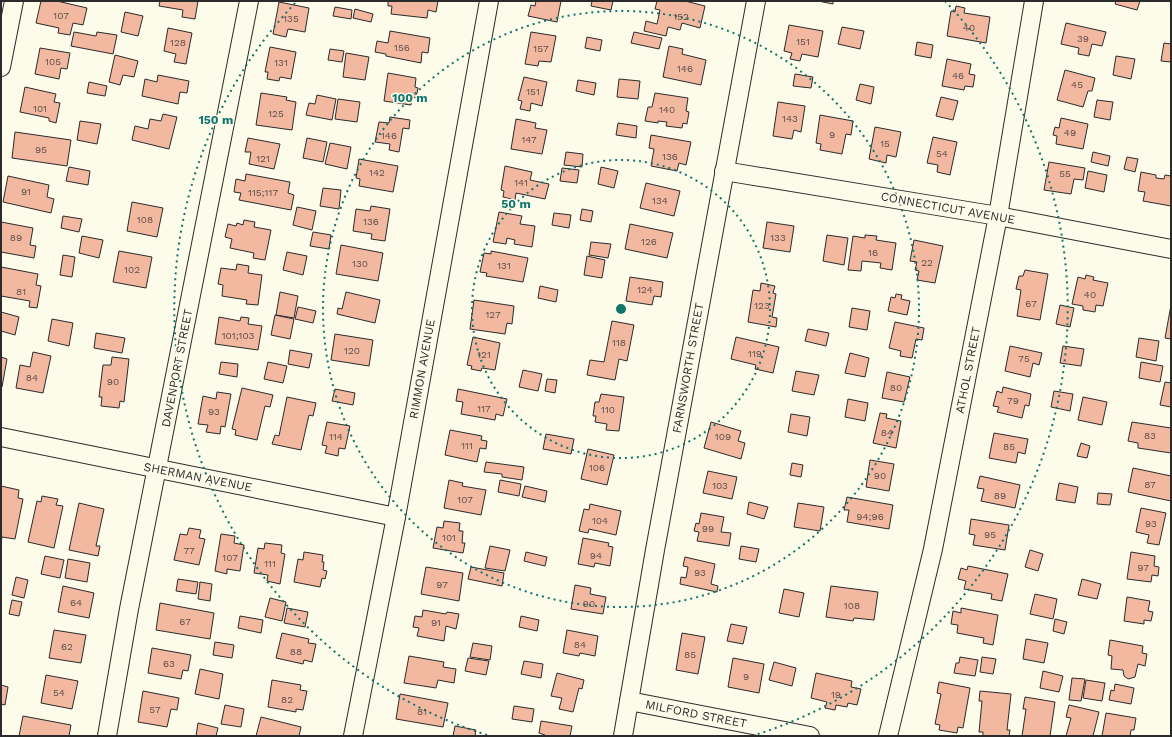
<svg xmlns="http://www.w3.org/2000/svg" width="1172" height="737" viewBox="0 0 1172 737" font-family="'Work Sans',sans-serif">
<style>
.building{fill:#f2b8a0;stroke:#2b2b2b}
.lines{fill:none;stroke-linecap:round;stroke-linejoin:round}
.street-casing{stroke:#2b2b2b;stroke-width:20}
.street{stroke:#fdfbea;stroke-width:18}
.ring{fill:none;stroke:#0f766e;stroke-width:2;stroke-dasharray:2 4}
.labels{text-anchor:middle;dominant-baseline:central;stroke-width:3;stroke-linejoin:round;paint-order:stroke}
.number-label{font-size:10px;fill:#5d4e48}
.street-label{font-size:12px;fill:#2b2b2b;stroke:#fdfbea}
.centre{fill:#0f766e;stroke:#fdfbea;stroke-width:2}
.ring-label{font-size:12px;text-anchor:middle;font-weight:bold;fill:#0f766e;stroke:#fdfbea;stroke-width:3;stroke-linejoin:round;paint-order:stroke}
</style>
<rect width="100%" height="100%" fill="#fdfbea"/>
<g class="building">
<path d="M41,1H57L87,8L83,25L73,23L70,35L58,33L59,28L36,23Z"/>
<path d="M160,1H198L195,19L182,17L183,10L159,6Z"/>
<path d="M388,1H438L436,12L428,10L427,18L391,14L392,6H388Z"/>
<path d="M536,1H561L557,22L528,16L531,5L535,6Z"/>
<path d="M592,1H613L611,10L591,6Z"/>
<path d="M657,1H685L705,6L700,28L682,23L680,30L668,27L666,36L644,31L646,21L657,24L660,10L655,9Z"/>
<path d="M818,1H833V4Z"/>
<path d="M1116,1H1140L1137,10L1115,4Z"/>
<path d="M279,2L309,8L305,32L288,29L286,37L273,34Z"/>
<path d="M956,6L965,8L964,13L990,17L986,43L947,36L951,11L955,12Z"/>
<path d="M335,7L352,10L351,19L333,16Z"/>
<path d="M355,9L373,14L371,22L353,18Z"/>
<path d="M125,12L143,16L138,36L121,32Z"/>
<path d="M1066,23L1106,32L1102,46L1092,44L1089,56L1078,54L1079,48L1061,44Z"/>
<path d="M789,25L823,31L818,57L802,54L800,61L790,59L792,53L784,51Z"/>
<path d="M842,27L864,31L860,49L838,44Z"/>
<path d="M168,28L192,33L186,64L174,62L176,54L164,51Z"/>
<path d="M390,31L430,38L428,53L422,52L421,63L386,56V54L375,52L377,41L388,43Z"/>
<path d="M74,32L96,36L97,32L117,35L113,54L71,46Z"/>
<path d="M531,32L556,36L551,62L539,61L538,66L525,64Z"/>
<path d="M634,32L662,38L659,49L631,43Z"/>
<path d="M587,37L602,40L600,51L585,48Z"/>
<path d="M917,42L933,45L931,58L915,55Z"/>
<path d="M1164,43L1171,44V62L1161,61Z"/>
<path d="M669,46L683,49L682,54L706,60L701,85L663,77Z"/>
<path d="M270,47L296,52L291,79L280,77L279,81L267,79L268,72H265Z"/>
<path d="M40,48L70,53L67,69L61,68L59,79L35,74Z"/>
<path d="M330,49L344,51L342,62L328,60Z"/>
<path d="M346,53L369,57L365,80L343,77Z"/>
<path d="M115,55L138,61L134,77L123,75L120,85L109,82Z"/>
<path d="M1116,56L1135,59L1131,79L1113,75Z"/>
<path d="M947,59L971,64L969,74L975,75L973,87L965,86L964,90L942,86Z"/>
<path d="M1065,70L1095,78L1092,91H1088L1083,107L1057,100Z"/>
<path d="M388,73L416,78L415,87L418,88L416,98L412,97L411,105L384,101Z"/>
<path d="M795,74L813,77L811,88L793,86Z"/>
<path d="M158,75L189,81L187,93L180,92L178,104L142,96L145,79L157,82Z"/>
<path d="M524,77L547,82L542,106L531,103L530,111L520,109L522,101L518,100Z"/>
<path d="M619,79L640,81L638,99L617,97Z"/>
<path d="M578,80L596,83L594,95L576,91Z"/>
<path d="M89,82L107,86L105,96L87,93Z"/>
<path d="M860,84L874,87L871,104L856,100Z"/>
<path d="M25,87L56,94L54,102L60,103L56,123L49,121V118L20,112Z"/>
<path d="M261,93L287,97L286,100L296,102L292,130L256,125Z"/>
<path d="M655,93L688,98L686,111L689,112L687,124L683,123L682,128L666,126L667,122L658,121V123L645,121L648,107H652Z"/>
<path d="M317,95L336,99L332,120L306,115L309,103L315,104Z"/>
<path d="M941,97L958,101L953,120L936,116Z"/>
<path d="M338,99L360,102L357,122L335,119Z"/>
<path d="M1097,100L1113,102L1110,120L1094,117Z"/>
<path d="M778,102L805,106L801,132L794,130L792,139L773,136Z"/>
<path d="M163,114L177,117L169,149L132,140L135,126L148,129L150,119L161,121Z"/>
<path d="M820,115L853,121L851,135L846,134L842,154L820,150L821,144L816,143Z"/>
<path d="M390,117L410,120L409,129L403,128L399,152L389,150L390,144L375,142L379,122L389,123Z"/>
<path d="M1061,118L1088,124L1083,149L1056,144L1057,136L1053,135L1055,127L1059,128Z"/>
<path d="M516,119L536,123L535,128L547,130L542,154L511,149Z"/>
<path d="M80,121L101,124L97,144L77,140Z"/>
<path d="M618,123L637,126L636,138L616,135Z"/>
<path d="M875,127L901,132L896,157L887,155L886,163L869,159Z"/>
<path d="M15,132L71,140L67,166L12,158Z"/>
<path d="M651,135L691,142L686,165L679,163L677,171L651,166L654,149L649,148Z"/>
<path d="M933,137L957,142L950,175L937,172L938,165L927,163Z"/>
<path d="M248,138L280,144L274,169L249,164L251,152H245Z"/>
<path d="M307,138L327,142L323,162L303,158Z"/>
<path d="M330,143L351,147L347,169L325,164Z"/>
<path d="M566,152L583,154L582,167L564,165Z"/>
<path d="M1093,152L1110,156L1108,166L1091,162Z"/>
<path d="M1127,157L1138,159L1135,172L1124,169Z"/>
<path d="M359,159L398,166L393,192L359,186L360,179L356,178Z"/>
<path d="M1049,162L1085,168L1083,180L1074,179L1071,194L1044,190Z"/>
<path d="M505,166L532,172L530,180L549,184L545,199L516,193L515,200L503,197L504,191L501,190Z"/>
<path d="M69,167L90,171L88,185L66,181Z"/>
<path d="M601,167L618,171L614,188L598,184Z"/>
<path d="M562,168L579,170L577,183L560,181Z"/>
<path d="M1088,171L1107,175L1104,192L1085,188Z"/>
<path d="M1141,172L1156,175V178L1164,179L1165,175L1171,176V206L1143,201L1145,192L1138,191Z"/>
<path d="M246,174L290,182L288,193L294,195L291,210L239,200L241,193L234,192L236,179L245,181Z"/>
<path d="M8,176L49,185L47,197L54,199L51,213L3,202Z"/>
<path d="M646,183L680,191L674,216L640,208Z"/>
<path d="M323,188L341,190L339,209L320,206Z"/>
<path d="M132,202L163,208L157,237L127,231Z"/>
<path d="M371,206L390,209L385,241L371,239L372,234L353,231L356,209L370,211Z"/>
<path d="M297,207L316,211L312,230L293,225Z"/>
<path d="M582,209L593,211L591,222L580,220Z"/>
<path d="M499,212L522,216L520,224L535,226L532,247L514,244L515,240L507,238L506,244L493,242Z"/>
<path d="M554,213L571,215L569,228L552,225Z"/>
<path d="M63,216L82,219L79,232L61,228Z"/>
<path d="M244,220L255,222L254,227L271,230L265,260L253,258L254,253L230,248L232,239L225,237L228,224L236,226L237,223L243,225Z"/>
<path d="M1,222L33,228L30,245L36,246L34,258L1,252Z"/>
<path d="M767,222L794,226L790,252L763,248Z"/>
<path d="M630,224L673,233L667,258L625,249Z"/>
<path d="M313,232L331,235L329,249L310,246Z"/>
<path d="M827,235L848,238L844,265L823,261Z"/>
<path d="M865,235L877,236L876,240L896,243L892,270L880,268L881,263L862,261L861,271L848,270L853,236L865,238Z"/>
<path d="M82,236L103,240L99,258L79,253Z"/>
<path d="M914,240L943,246L935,283L917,280L919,271L915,270L917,262L910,261Z"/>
<path d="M591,242L611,244L608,258L589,255Z"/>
<path d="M341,245L383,253L378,281L336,274Z"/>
<path d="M119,251L152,257L146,288L113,282Z"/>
<path d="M491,251L528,258L523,282L486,276L487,273L480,272L484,253L491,254Z"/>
<path d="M287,252L307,256L303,275L283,270Z"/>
<path d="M63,255L75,257L72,277L60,275Z"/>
<path d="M587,256L605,260L602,278L584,275Z"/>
<path d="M237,264L249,266L248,273L262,275L258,305L246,304L247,300L222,296L223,285L218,284L221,268L236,270Z"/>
<path d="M1,267L38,274L36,285L41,286L37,308L29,307L30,301L1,296Z"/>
<path d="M1025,270L1048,274L1040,320L1017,316L1021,290L1016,289L1019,276H1023Z"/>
<path d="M1086,275L1094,277L1093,280L1108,283L1103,306L1096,305L1095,312L1083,310V306L1072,304L1078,277L1085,279Z"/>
<path d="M630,277L663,282L661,297L654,296L652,305L626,301Z"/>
<path d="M761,283L775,286L773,293L776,294L772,317L777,318L776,327L748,322L753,290L760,291Z"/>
<path d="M540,286L558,290L556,302L538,298Z"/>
<path d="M280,292L298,296L294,318L276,315Z"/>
<path d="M346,292L380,300L375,323L337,314L338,308L342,309Z"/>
<path d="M896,294L902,295L901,299L910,301L907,315L888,311L891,297L895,298Z"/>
<path d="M474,300L514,306L512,324L507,323L505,334L470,329Z"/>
<path d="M1060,305L1074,308L1070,327L1056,324Z"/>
<path d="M1171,305V339L1165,338Z"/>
<path d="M298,307L316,311L313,323L295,319Z"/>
<path d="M852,308L870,311L867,330L849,327Z"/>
<path d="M1,312L19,317L15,335L1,331Z"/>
<path d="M275,315L294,319L290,339L271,335Z"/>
<path d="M219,317L240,321L241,317L249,318L248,324L262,326L258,350L215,344Z"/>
<path d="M52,319L73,323L69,346L48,341Z"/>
<path d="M612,321L634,325L627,361L619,359L615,380L587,375L590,360L604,362Z"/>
<path d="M895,322L924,328L922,340L916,339L912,358L900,356L901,351L889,348Z"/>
<path d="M808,329L829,333L826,346L805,341Z"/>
<path d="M96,333L125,338L122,353L94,348Z"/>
<path d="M335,334L373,340L369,366L331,360Z"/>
<path d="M473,337L500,343L495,370L482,368L481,371L471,369L472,366L467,365Z"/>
<path d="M736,337L779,347L773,373L755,369L756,365L731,359Z"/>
<path d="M1139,338L1159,341L1156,361L1136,357Z"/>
<path d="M1010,346L1042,353L1039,365L1033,363L1030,377L1005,371Z"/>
<path d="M1063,346L1084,349L1081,366L1060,363Z"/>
<path d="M290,350L312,354L309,368L288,364Z"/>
<path d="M33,352L51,356L43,393L16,388L20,365L30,367Z"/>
<path d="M850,353L869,358L865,377L845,373Z"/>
<path d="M1,357L7,359L2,387L1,386Z"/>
<path d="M112,357L129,359L124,402L120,401L119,408L101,406L102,397H99L103,365H111Z"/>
<path d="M221,362L238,364L237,377L219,374Z"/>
<path d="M268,362L287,366L283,383L264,379Z"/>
<path d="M1141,362L1163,366L1160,382L1139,378Z"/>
<path d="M523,370L542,374L538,391L519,387Z"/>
<path d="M796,371L819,375L814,395L792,391Z"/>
<path d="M887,372L910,377L904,402L882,398Z"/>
<path d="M547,379L557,380L555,393L545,391Z"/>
<path d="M1165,382L1171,383V407L1160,405Z"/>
<path d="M1003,387L1031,394L1029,406L1025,405L1022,418L997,412L999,407L993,406L997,391L1002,393Z"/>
<path d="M242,388L273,395L270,407L265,406L257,440L235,435L236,430L232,429Z"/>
<path d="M335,389L355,393L353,405L332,401Z"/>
<path d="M458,389L507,399L503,416L496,414L495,420L461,414L463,402L456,401Z"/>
<path d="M1054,391L1073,394L1070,411L1051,407Z"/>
<path d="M217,392L231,394L225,427L221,426L220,434L206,432L208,425L198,424L203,396L216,399Z"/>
<path d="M601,394L624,397L619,431L606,430L607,424L595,422L596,416H593L595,402H599Z"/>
<path d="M287,397L316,403L313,416L309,415L301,450L272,444L275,435L279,436Z"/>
<path d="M1083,397L1107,402L1102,425L1078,420Z"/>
<path d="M848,399L868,403L865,421L845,417Z"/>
<path d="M880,413L887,414L886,418L901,421L896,448L873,443Z"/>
<path d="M791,414L810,417L807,436L788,432Z"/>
<path d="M327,422L350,426L345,449L339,448L338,456L325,453L327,446L322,445Z"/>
<path d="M711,422L741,431L738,441L745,443L741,459L704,448Z"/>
<path d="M1132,422L1171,428V453L1138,448V443L1128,441Z"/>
<path d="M450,430L482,436L481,440L487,441L486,449L480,448L477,462L445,455Z"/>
<path d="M994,433L1028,439L1025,454L1018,452L1016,463L989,458Z"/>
<path d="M546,434L574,439L571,454L543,449Z"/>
<path d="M1081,443L1090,446L1087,458L1077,456Z"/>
<path d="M588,449L614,455L607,485L581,479Z"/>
<path d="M870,460L894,464L889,491L866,487Z"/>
<path d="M486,462L524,467L522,480L502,477V474L484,472Z"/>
<path d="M792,463L803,465L801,477L790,475Z"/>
<path d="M1133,468L1171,476V501L1128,492Z"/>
<path d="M708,471L737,477L732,499L703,493Z"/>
<path d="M980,476L1020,485L1015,508L981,501L984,489L977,488Z"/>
<path d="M449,480L463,483L462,486L486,490L481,515L444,508Z"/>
<path d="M500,480L521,484L519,496L498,492Z"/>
<path d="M1059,483L1078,487L1075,503L1056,500Z"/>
<path d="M1,486L19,490L18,498L23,499L15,539L2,537L1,543Z"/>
<path d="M525,486L547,491L545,502L522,497Z"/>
<path d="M1098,493L1112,494L1110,505L1097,504Z"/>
<path d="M42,496L58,499L56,505L63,506L54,548L28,542L37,501L41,502Z"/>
<path d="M847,497L893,505L889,529L847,522L849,510H844Z"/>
<path d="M749,502L768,507L764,519L747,514Z"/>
<path d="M79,503L104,509L96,546H100L98,556L69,550Z"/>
<path d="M798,503L824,507L820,531L794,527Z"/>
<path d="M590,504L621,511L616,535L589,529L588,533L579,531L584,509L589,510Z"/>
<path d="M1141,508L1166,513L1159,545L1147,543L1149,535L1136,532Z"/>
<path d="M701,513L724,517L721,532L731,533L729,546L697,541L699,532L694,531L696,523L699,524Z"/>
<path d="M971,519L1009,525L1005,550L973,545L975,535L969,534Z"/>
<path d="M444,521L460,523L459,531H463L462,543H465L463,553L433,548L437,527L443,528Z"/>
<path d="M189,528L201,530L199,538L205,539L199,565L174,560L180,534L187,535Z"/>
<path d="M221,534L235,536L234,543L244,545L240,571L227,569V574L215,571Z"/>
<path d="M583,538L609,543L608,546L613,547L610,566L595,563L594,567L578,564Z"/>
<path d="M265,543L282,545L281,553L285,554L280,584L267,581L268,575L254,573L258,548L264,549Z"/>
<path d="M490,546L510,550L505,571L485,568Z"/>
<path d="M741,546L759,549L756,562L739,559Z"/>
<path d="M1030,550L1043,554L1038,571L1025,567Z"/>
<path d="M304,552L323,555L322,562H324L323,570L327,571L325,579L322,578L320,587L294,582L298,559L303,560Z"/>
<path d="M526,552L547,557L545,566L524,561Z"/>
<path d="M1131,552L1155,556L1154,566L1159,567L1158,576L1152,575L1151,582L1127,579Z"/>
<path d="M45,556L64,560L60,578L41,574Z"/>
<path d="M685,557L715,564L711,584L718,586L717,592L680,584L681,577L686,578L688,567L683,566Z"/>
<path d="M68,559L90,563L87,582L65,578Z"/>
<path d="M968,566L1008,574L1002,601L991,599L992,594L964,589L966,581L958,579L961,568L967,570Z"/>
<path d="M426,567L463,573L459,601L421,594Z"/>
<path d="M471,567L504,573L502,586L468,579Z"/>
<path d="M16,577L28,580L24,598L12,595Z"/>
<path d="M178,579L198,582L196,594L176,591Z"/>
<path d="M1082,579L1101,584L1097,599L1078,595Z"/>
<path d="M200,582L212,584L210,601L198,599Z"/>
<path d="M575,585L591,588L590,594L606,597L603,614L571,609Z"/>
<path d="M63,586L94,593L89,618L58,612Z"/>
<path d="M831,586L878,592L874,620L854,618L853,621L826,617Z"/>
<path d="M784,589L804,593L799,617L779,613Z"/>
<path d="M1035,594L1057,599L1053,619L1030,614Z"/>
<path d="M1127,597L1150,601L1148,611L1153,612L1151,621L1144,620V624L1124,621Z"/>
<path d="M270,598L286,602L282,621L265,617Z"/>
<path d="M12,600L22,602L19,616L9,614Z"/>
<path d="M160,603L214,613L210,639L156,630Z"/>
<path d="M287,608L308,612L305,627L284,623Z"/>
<path d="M961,608L998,615L993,645L983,643L984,638L957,633L958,625L951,624L953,611L961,613Z"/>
<path d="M423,610L446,614L447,612L459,614L456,629L446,626L444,641L417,636L419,628L413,627L415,616L422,617Z"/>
<path d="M240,616L263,620L261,633L238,628Z"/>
<path d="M521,616L539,620L537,631L519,627Z"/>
<path d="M1055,619L1067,622L1064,634L1053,631Z"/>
<path d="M731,624L747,627L743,644L727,641Z"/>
<path d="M54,630L86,635L81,663L49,658Z"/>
<path d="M567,630L598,636L595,656L580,653L579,656L563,653Z"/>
<path d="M282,633L309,639L308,643L316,644L312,662L304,660L303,664L276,658Z"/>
<path d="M682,633L705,637L698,674L676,670Z"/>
<path d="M1026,639L1048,643L1044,663L1023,659Z"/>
<path d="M1110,640L1143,646L1142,653L1147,654L1145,666L1138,664L1135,677L1128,679L1124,676L1123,670L1111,669L1112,656L1108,655Z"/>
<path d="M215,642L234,645L232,658L213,655Z"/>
<path d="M473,643L492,646L490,660L470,657Z"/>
<path d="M152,648L191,655L188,671L183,670L181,679L148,673Z"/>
<path d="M409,656L444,662L443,667L456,669L454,683L438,680L436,688L404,683Z"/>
<path d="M960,657L978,660L975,676L954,673L956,663H959Z"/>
<path d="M982,657L996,659L993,674L980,672Z"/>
<path d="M468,658L489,661L486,675L465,671Z"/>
<path d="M733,658L764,664L759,693L728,687Z"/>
<path d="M524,661L543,664L541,678L521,674Z"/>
<path d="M774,662L796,668L792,686L769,680Z"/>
<path d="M200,669L223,674L219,699L195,694Z"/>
<path d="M1043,671L1063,676L1059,692L1040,688Z"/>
<path d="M557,673L584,680L582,689L579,688L573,712L559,709L562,698L551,696Z"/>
<path d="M816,673L852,681L851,687L861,689L857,705L848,703L847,707L836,705L835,710L825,708L827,702L811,698Z"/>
<path d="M46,675L78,681L72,709L41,703Z"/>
<path d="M1072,678L1085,679L1081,701L1069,700Z"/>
<path d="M272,680L301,685L300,690L307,691L303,710L296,709V712L268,707Z"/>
<path d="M1086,680L1105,683L1102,701L1083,698Z"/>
<path d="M939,682L970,688L963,728L958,727L957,733L939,730L940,725L935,724L941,694L937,693Z"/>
<path d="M1115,684L1134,688L1131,704L1109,700L1111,690L1114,691Z"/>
<path d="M1,685L8,687L5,705L1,704Z"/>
<path d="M143,691L179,698L177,710L171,709L167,727L138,722Z"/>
<path d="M980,691L1011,694L1007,730H1010L1009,736H983V732H979L982,701H979Z"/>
<path d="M400,694L448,703L443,727L396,719Z"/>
<path d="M1025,697L1055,702L1050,736H1022L1026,709H1023Z"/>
<path d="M225,705L244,709L241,727L221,724Z"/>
<path d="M1069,705L1099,712L1093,736H1066L1071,718L1066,717Z"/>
<path d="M514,706L534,709L532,722L512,719Z"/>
<path d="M1106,713L1136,718L1134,730H1131L1130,736H1102Z"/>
<path d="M23,716L71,725L69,736H19Z"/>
<path d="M261,717L301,727L299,736H256Z"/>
<path d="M541,721L572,726L570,736H545V735L539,733Z"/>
<path d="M198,723L218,728L216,736H196Z"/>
<path d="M455,726L476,730L475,736H453Z"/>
</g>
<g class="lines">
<g class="street-casing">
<g id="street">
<path d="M1,67L14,1"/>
<path d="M724,171L998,216L1171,249"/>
<path d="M1,437L396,517"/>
<path d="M629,701L810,736"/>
<path d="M107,736L129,609L249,1"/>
<path d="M353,736L396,517L489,1"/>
<path d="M623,736L655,550L756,1"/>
<path d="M888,736L933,549L998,216L1034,1"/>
</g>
</g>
<use href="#street" class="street"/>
</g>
<g class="ring">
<circle cx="621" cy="309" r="149"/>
<circle cx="621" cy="309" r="298"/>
<path d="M487 735A447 447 0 0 1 297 1M945 1A447 447 0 0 1 755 735"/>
</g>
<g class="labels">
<g class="number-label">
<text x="61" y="15">107</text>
<text x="681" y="16">152</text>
<text x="291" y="18">135</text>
<text x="969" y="27">40</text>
<text x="1083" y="38">39</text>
<text x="803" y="41">151</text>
<text x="178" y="42">128</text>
<text x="402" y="47">156</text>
<text x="541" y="48">157</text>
<text x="53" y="61">105</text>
<text x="281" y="62">131</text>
<text x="685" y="68">146</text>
<text x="958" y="75">46</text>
<text x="1077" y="84">45</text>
<text x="533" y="91">151</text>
<text x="40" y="108">101</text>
<text x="667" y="109">140</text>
<text x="276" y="113">125</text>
<text x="790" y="118">143</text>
<text x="1070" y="132">49</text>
<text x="832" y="134">9</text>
<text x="389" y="135">146</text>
<text x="529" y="139">147</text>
<text x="885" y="143">15</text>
<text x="41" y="149">95</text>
<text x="942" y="153">54</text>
<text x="670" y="156">136</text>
<text x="263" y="158">121</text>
<text x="377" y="172">142</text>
<text x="1065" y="173">55</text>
<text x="521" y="182">141</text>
<text x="26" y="191">91</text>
<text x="263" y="192">115;117</text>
<text x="660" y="200">134</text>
<text x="145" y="219">108</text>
<text x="371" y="221">136</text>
<text x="16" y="237">89</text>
<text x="778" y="237">133</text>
<text x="649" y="241">126</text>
<text x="873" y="252">16</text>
<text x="927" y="262">22</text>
<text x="360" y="263">130</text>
<text x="504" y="265">131</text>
<text x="132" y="269">102</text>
<text x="645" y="289">124</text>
<text x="21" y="291">81</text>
<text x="1090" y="294">40</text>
<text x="1031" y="303">67</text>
<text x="762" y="305">123</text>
<text x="493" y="314">127</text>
<text x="238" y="335">101;103</text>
<text x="619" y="342">118</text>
<text x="352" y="350">120</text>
<text x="755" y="353">119</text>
<text x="484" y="354">121</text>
<text x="1024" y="358">75</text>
<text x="32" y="377">84</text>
<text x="113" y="381">90</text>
<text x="896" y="387">80</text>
<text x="1013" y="400">79</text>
<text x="484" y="408">117</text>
<text x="608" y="409">110</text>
<text x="214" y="411">93</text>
<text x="887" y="432">84</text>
<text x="1150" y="435">83</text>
<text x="336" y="436">114</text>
<text x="723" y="436">109</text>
<text x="467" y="445">111</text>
<text x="1009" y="446">85</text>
<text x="597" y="467">106</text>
<text x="880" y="475">90</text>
<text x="1150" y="484">87</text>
<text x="720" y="485">103</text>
<text x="1000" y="495">89</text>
<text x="465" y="499">107</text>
<text x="870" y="516">94;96</text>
<text x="600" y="520">104</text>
<text x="1151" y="523">93</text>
<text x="708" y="528">99</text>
<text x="990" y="534">95</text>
<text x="449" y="537">101</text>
<text x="189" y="550">77</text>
<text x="596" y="555">94</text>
<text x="230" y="557">107</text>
<text x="270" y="563">111</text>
<text x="1143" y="567">97</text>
<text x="700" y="572">93</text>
<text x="442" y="584">97</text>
<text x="76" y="602">64</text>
<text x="589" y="603">90</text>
<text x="852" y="605">108</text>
<text x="185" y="621">67</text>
<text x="436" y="622">91</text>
<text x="580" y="644">84</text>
<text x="67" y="646">62</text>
<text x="296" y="651">88</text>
<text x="690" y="654">85</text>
<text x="169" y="663">63</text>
<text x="746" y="676">9</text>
<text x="59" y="692">54</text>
<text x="836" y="694">19</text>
<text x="287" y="699">82</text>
<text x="155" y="709">57</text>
<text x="422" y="711">81</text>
</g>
<g class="street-label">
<text transform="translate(948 208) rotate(10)">CONNECTICUT AVENUE</text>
<text transform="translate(177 368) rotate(-79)">DAVENPORT STREET</text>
<text transform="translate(688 368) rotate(-80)">FARNSWORTH STREET</text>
<text transform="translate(422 369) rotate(-80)">RIMMON AVENUE</text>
<text transform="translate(968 370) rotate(-79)">ATHOL STREET</text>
<text transform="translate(198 477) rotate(11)">SHERMAN AVENUE</text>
<text transform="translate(696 714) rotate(11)">MILFORD STREET</text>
</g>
</g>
<circle cx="621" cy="309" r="6" class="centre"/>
<g class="ring-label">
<text x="410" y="102">100 m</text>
<text x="216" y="124">150 m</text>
<text x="516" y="208">50 m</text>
</g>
<rect width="1172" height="737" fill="none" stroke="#2b2b2b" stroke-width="4"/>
</svg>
